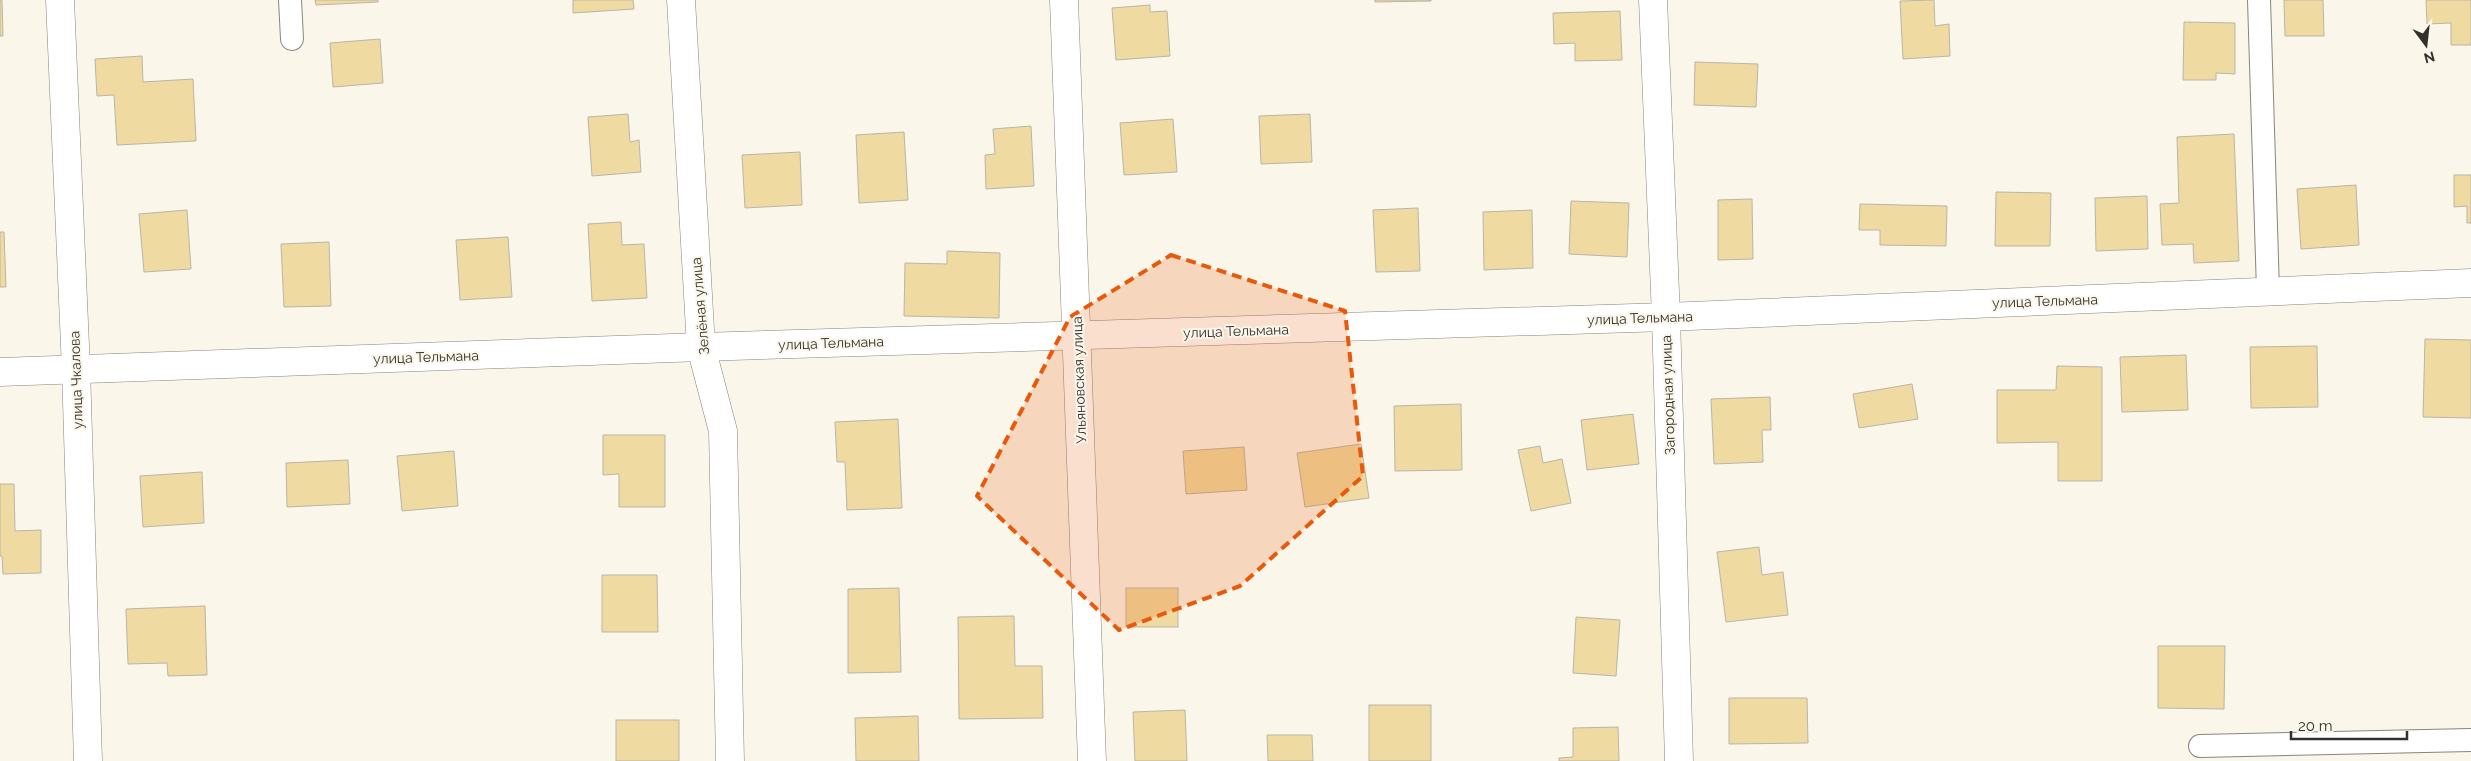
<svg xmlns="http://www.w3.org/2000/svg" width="2471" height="761" viewBox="0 0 2471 761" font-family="Raleway,sans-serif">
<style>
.building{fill:#efdaa1;stroke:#b9b5aa}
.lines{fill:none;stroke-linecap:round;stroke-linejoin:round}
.lane-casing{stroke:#89857b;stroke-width:24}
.street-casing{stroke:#89857b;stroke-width:29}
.lane{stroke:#fff;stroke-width:22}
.street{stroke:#fff;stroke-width:28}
.marked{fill:#e8590c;fill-opacity:0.2;stroke:#e8590c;stroke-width:4;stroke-dasharray:10 6;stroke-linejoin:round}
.labels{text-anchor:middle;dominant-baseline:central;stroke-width:4;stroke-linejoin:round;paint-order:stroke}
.street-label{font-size:14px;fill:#32302c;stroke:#faf6ea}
</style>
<rect width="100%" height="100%" fill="#faf6ea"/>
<g class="building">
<path d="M0,0H2L3,36H0Z"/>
<path d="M315,0H378V2L316,5Z"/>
<path d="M573,0H633L634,9L573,13Z"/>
<path d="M1375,0H1431V1L1375,2Z"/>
<path d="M1934,0L1935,26L1949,24L1950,56L1903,59L1900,1Z"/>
<path d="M2284,0H2323L2324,36H2285Z"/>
<path d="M2426,0H2471V45H2451V23L2427,24Z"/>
<path d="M1150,5V12L1167,11L1170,56L1116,60L1112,8Z"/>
<path d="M1620,11L1622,60L1575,61V43L1554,44L1553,13Z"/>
<path d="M2184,22L2235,23V74L2216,73V80H2183Z"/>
<path d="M380,39L383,83L333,87L330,43Z"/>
<path d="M142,56L143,82L193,79L196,141L117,145L114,95L97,96L95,59Z"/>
<path d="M1695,62L1758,64L1756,107L1694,105Z"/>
<path d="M628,114L630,142L639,140L641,172L592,176L588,117Z"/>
<path d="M1310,114L1312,162L1261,164L1259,116Z"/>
<path d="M1173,119L1177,172L1124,175L1120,123Z"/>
<path d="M1031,126L1034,186L986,189L985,155L995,154L993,129Z"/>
<path d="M904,132L908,200L859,203L856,135Z"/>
<path d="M2234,134L2239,261L2194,263L2193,244L2162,245L2160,204L2179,203L2177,137Z"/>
<path d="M800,152L802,205L745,208L742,155Z"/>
<path d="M2454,175H2471V223H2467V206L2454,207Z"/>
<path d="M2356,185L2359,245L2301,249L2297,189Z"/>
<path d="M1996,192L2051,193L2050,246H1995Z"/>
<path d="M2147,196L2148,249L2096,251L2095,198Z"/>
<path d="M1752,199L1753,259L1718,260V200Z"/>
<path d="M1571,201L1629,203L1627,257L1569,254Z"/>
<path d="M1860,204L1947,206L1946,246L1880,245V230H1859Z"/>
<path d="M1418,208L1420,271L1376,272L1373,210Z"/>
<path d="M187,210L191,269L144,272L139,214Z"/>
<path d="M1532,210L1533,268L1484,270L1483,212Z"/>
<path d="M621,222L622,245L644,244L647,298L592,301L588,224Z"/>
<path d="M0,232H4L6,287H0Z"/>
<path d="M508,237L512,297L460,300L456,240Z"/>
<path d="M329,242L331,306L284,307L281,244Z"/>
<path d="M947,251L1000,253L999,318L904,316L905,263L947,264Z"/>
<path d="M2425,339L2471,340V418L2423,417Z"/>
<path d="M2317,346L2318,407L2251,408L2250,347Z"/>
<path d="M2186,355L2188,410L2122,412L2120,357Z"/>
<path d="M2057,366L2102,367V481H2058V442L1997,443V390H2056Z"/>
<path d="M1912,384L1918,419L1859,428L1853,394Z"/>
<path d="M1770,397L1771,430H1762L1763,462L1714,464L1711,399Z"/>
<path d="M1461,404L1462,470L1395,471L1394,406Z"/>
<path d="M1633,414L1639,464L1587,470L1581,420Z"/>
<path d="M898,419L902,508L847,510L845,462H837L835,422Z"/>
<path d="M603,435H665V507H619V474L603,475Z"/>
<path d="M1361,444L1369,498L1305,507L1297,453Z"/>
<path d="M1540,446L1543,463L1562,459L1571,503L1531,511L1518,450Z"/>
<path d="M1244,447L1247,490L1186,494L1183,451Z"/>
<path d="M454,451L458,506L402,511L397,456Z"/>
<path d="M348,460L350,504L287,507L286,463Z"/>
<path d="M202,472L204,523L143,527L140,476Z"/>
<path d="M0,484H14L15,531L41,530V573L3,574L2,556H0Z"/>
<path d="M1759,547L1762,575L1783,572L1788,615L1726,622L1717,552Z"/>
<path d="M602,575H657L658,632H602Z"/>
<path d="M899,588L901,672L848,673V589Z"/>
<rect x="1126" y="588" width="52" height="39"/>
<path d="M205,606L207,675L168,676L167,663L128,664L126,609Z"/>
<path d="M1014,616L1015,666H1042L1043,718L959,719L958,617Z"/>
<path d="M1576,617L1620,620L1616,676L1573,673Z"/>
<path d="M2158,646H2225L2224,709L2158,708Z"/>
<path d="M1729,698H1807L1808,743L1729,744Z"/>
<rect x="1369" y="705" width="62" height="56"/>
<path d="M1185,710L1187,761H1135L1133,712Z"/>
<path d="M918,716L919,761H856L855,718Z"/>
<rect x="616" y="720" width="63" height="41"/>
<path d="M1618,727L1619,761H1559V758L1573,757V728Z"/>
<path d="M1267,735H1312L1313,761H1268Z"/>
</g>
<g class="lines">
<g class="lane-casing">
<g id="lane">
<path d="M290,0L292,39"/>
<path d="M2259,0L2268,291"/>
<path d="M2200,746L2471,740"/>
</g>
</g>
<g class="street-casing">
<g id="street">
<path d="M60,0L76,369L88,761"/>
<path d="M681,0L701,347L723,431L730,761"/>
<path d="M1064,0L1092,761"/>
<path d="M1653,0L1666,317L1679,761"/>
<path d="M0,372L701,347L1666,317L2471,283"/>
</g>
</g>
<use href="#lane" class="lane"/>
<use href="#street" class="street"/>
</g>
<path class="marked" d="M1171,255L1345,311L1363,476L1240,586L1119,630L977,496L1070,317Z"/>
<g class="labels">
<g class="street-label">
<text transform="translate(2045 301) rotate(-2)">улица Тельмана</text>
<text transform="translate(700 306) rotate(-95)">Зелёная улица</text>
<text transform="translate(1640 318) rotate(-2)">улица Тельмана</text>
<text transform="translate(1236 331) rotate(-2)">улица Тельмана</text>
<text transform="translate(831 343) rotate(-2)">улица Тельмана</text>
<text transform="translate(426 357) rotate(-2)">улица Тельмана</text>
<text transform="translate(76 380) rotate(-92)">улица Чкалова</text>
<text transform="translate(1079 380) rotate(-92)">Ульяновская улица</text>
<text transform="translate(1668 395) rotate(-92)">Загородная улица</text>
</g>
</g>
<g transform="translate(2426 45) rotate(165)" stroke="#faf6ea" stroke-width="4" paint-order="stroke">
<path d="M0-4L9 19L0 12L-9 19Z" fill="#32302c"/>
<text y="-8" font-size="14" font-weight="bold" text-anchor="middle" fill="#32302c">N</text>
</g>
<path d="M2291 731v8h116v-8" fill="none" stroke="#32302c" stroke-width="2.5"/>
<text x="2298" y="731" font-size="15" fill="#32302c" stroke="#faf6ea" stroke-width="4" paint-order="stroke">20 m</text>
</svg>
